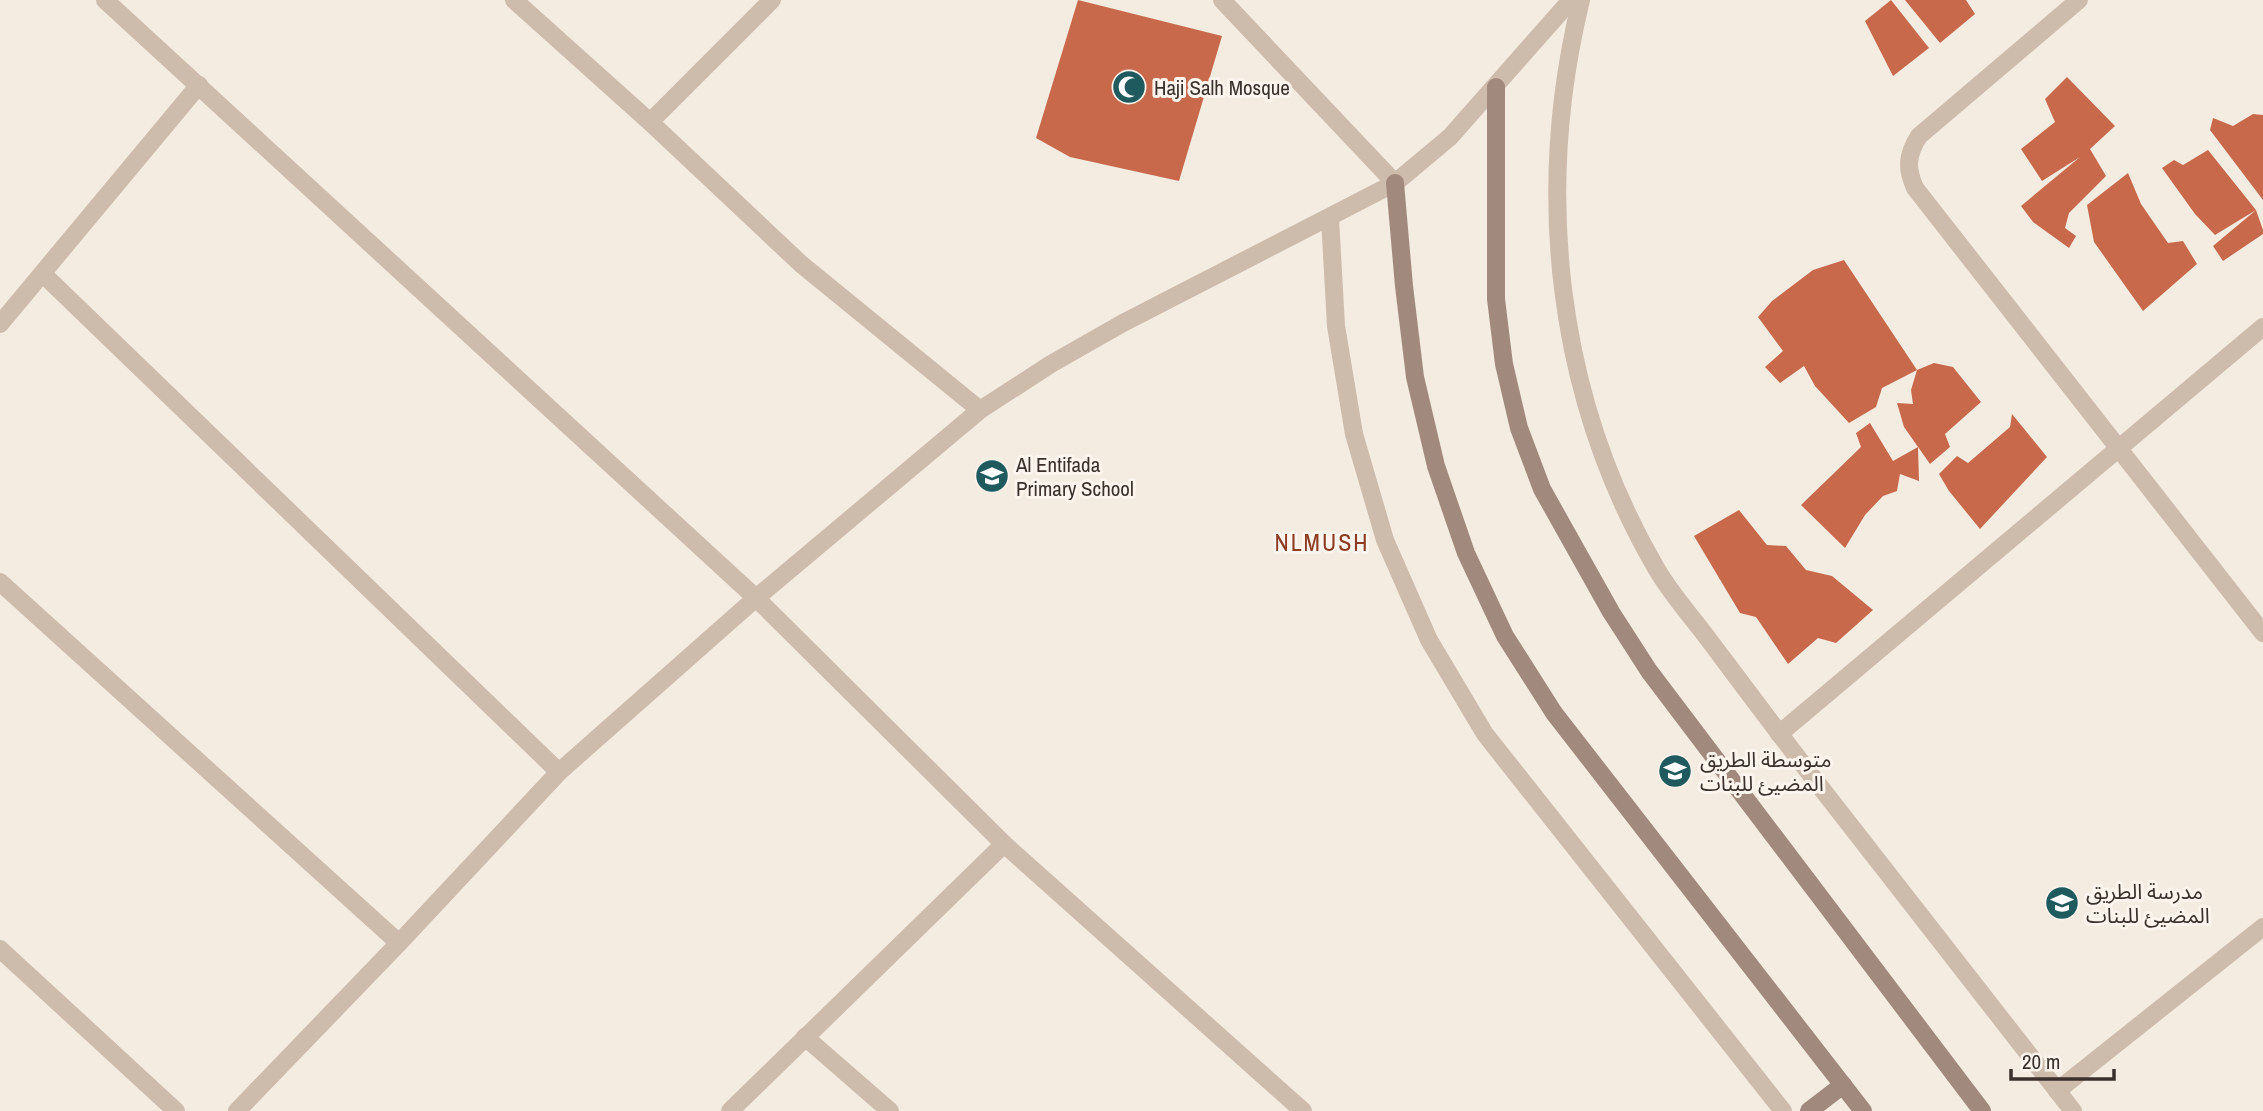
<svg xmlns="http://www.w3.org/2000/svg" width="2263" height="1111" viewBox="0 0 2263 1111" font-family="'Archivo Narrow','Noto Sans Arabic',sans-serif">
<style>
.building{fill:#c8694b}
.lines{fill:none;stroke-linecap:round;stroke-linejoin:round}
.service{stroke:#cdbbac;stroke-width:18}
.minor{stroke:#cdbbac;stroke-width:18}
.tertiary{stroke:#cdbbac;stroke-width:18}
.secondary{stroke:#a18a7d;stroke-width:18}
.labels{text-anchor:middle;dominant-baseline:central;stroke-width:6;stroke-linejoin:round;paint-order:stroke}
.poi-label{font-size:21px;fill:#3b302b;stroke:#fbf5ee;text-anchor:start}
.quarter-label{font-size:24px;letter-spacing:2px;fill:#8c3b22;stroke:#fbf5ee}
</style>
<rect width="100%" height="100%" fill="#f4ebe1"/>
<g class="building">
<path d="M1078,0L1222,36L1179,181L1070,157L1036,138Z"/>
<path d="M1891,0L1929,48L1893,76L1865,21Z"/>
<path d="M1905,0H1966L1975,14L1940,43Z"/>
<path d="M2067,77L2115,126L2090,149L2106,176L2069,213L2065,228L2076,236L2069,248L2033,222L2021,206L2080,157L2042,181L2021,149L2055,122L2045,99Z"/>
<path d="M2253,114L2263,115V200L2210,130L2213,118L2233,126Z"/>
<path d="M2208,150L2256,210L2263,230V234L2223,261L2213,246L2256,210L2215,235L2195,214L2162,168L2174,160L2183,165Z"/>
<path d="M2128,173L2141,204L2168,243L2183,241L2197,264L2143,311L2094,242L2087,205Z"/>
<path d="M1844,260L1917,370L1934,363L1953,367L1981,402L1945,434L1950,447L1930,464L1904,427L1897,403L1913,404L1911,390L1917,370L1882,388L1876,407L1849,423L1815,386L1804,366L1780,383L1765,367L1783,351L1758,317L1772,301L1813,270Z"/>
<path d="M2012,414L2047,457L1980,529L1949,491L1939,474L1957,456L1968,463L2010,427Z"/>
<path d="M1870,423L1893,461L1918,447L1919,481L1900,474L1897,491L1883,496L1865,515L1845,548L1801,505L1861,447L1856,433Z"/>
<path d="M1739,510L1767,545L1786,546L1806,570L1832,576L1873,610L1836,643L1818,638L1788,664L1756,617L1740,613L1694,536Z"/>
</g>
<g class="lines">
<path class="service" d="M1222,0L1395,183"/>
<g class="minor">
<path d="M105,0L756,598L1004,844L1303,1111"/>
<path d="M514,0L650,122L801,264L980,410"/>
<path d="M1581,0C1534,192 1556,396 1656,568C1671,594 1692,617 1709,640C1748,692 1786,743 1825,793C1908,899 1990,1005 2073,1111"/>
<path d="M2079,0L1919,136C1907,155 1906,168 1915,188L2263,633"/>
<path d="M650,122L772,0"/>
<path d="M1330,218L1336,326L1354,434L1385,540L1429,640L1485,734L1783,1111"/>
<path d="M43,274L559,772"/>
<path d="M0,324L199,85"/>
<path d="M0,582L399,943"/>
<path d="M1779,734L2263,327"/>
<path d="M0,949L176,1111"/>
<path d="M805,1037L890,1111"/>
<path d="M2057,1091L2263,927"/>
<path d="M730,1111L1004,844"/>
</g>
<path class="tertiary" d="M237,1111L399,943L559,772L756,598L980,410L1051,364L1123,323L1395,183L1450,137L1571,0"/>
<g class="secondary">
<path d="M1496,87V299L1504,364L1519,428L1542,489L1611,612L1649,671L1982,1111"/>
<path d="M1395,183L1404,286L1415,377L1436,466L1466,553L1505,636L1554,713L1863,1111"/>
<path d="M1809,1111L1843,1085"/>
</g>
</g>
<defs>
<g id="mosque-disc" transform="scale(1.75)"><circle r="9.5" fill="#1f5a5e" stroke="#fbf5ee"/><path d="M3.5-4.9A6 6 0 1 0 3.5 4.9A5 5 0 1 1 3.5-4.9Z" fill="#fff"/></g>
<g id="school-disc" transform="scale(1.75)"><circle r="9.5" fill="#1f5a5e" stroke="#fbf5ee"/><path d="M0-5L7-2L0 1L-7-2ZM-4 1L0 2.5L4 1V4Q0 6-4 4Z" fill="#fff"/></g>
</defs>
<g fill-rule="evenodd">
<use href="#mosque-disc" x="1129" y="87"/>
<use href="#school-disc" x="992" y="476"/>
<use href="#school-disc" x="1675" y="771"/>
<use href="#school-disc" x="2062" y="903"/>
</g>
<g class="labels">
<g class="poi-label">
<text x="1154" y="87">Haji Salh Mosque</text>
<text x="1016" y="464">Al Entifada<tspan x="1016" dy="24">Primary School</tspan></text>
<text x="1700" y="759">متوسطة الطريق<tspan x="1700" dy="24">المضيئ للبنات</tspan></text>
<text x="2086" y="891">مدرسة الطريق<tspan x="2086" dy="24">المضيئ للبنات</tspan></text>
</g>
<g class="quarter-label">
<text x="1322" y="542">NLMUSH</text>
</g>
</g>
<path d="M2011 1069v10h103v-10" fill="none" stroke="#3b302b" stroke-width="3.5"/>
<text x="2022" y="1069" font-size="21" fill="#3b302b" stroke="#fbf5ee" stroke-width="5" paint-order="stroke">20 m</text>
</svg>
